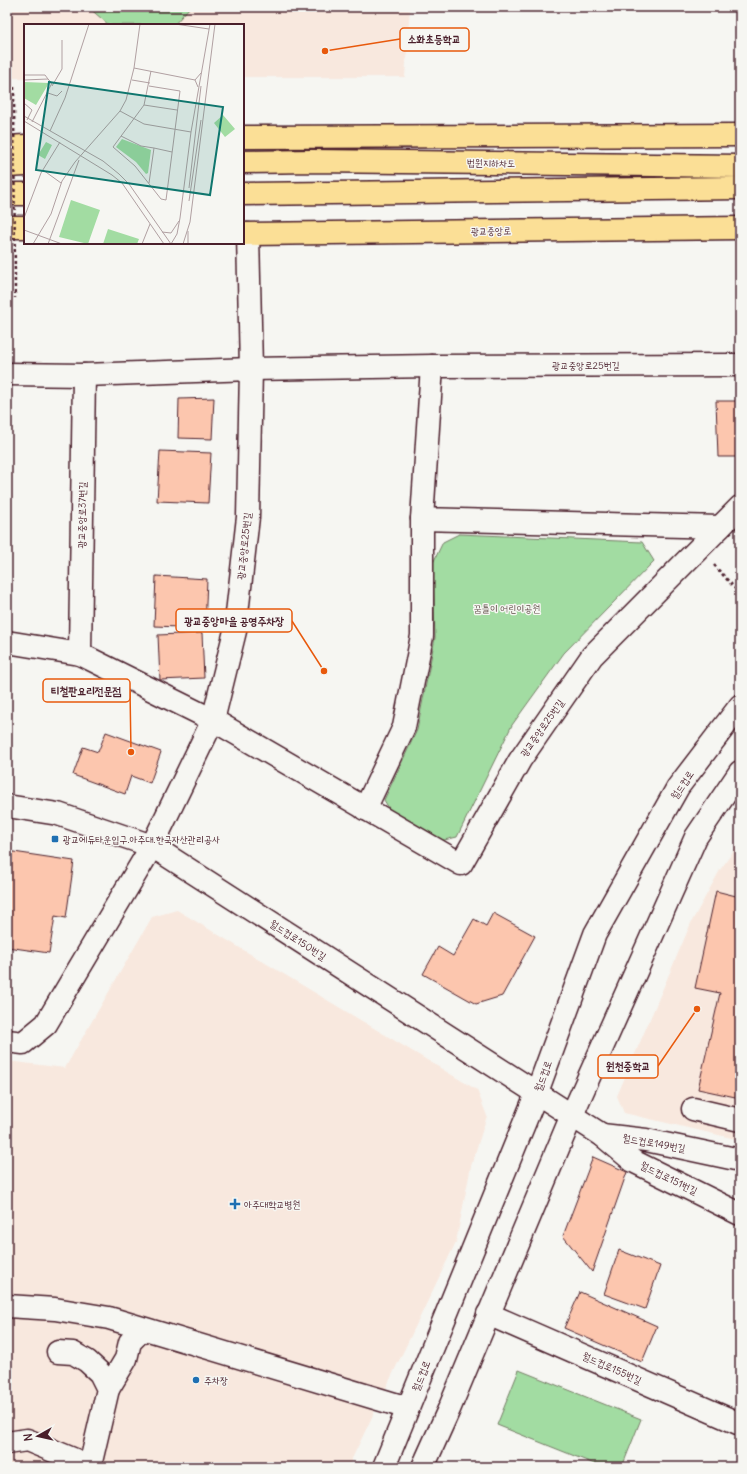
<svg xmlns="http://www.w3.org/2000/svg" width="747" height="1474" viewBox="0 0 747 1474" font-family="Delius,'Poor Story',sans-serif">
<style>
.built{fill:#f8e8de}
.green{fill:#a2dca2;stroke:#767e66}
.building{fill:#fcc6ae;stroke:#4a1f2b}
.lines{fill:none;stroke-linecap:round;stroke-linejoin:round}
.minor-casing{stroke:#4a1f2b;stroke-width:25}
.major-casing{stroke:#4a1f2b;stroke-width:25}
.path{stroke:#4a1f2b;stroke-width:2.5;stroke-dasharray:3 3;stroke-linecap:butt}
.minor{stroke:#f6f6f2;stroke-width:22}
.major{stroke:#fbdf96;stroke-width:22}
.path-bridge{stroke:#4a1f2b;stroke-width:2.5;stroke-dasharray:3 3;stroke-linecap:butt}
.poi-dot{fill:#1f6fb2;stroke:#f6f6f2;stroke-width:1.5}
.labels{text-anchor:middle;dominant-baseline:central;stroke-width:3;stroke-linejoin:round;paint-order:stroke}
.street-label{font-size:10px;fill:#4a1f2b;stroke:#f6f6f2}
.park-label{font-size:10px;fill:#604e49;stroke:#f6f6f2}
.poi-label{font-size:10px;fill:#4a1f2b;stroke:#f6f6f2;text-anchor:start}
.inset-road{fill:none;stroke:#b1a0a2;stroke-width:1}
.view{fill:#0f766e;fill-opacity:0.15;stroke:#0f766e;stroke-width:2}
.inset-edge{fill:none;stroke:#4a1f2b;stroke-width:2}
.leader{fill:none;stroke:#e8590c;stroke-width:1.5}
.callout-dot{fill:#e8590c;stroke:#f6f6f2;stroke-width:1.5}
.callout{fill:#f6f6f2;stroke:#e8590c;stroke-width:1.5}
.callout-label{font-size:11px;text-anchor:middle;font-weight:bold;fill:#4a1f2b}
</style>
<rect width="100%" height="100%" fill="#f6f6f2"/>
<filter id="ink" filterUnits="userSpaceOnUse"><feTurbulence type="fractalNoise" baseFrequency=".025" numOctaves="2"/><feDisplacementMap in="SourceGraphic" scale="8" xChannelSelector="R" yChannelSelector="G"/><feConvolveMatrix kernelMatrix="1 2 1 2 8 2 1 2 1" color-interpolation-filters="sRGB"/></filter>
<g filter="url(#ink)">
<g class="built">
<path d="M7,7H410L405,77H243V25H25V78H7Z"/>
<path d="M740,842V1140L624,1113L617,1096L691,923L720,870Z"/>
<path d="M177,910L477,1090L487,1116L471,1166L456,1242L348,1467H7V1061L65,1068L152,917Z"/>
</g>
<g class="green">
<path d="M88,7H190L174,25H109Z"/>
<path d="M459,534L642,542L654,561L564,653L512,725L457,837L440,841L393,815L384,800L417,730L435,638L433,563L443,542Z"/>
<path d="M519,1370L641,1419L622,1467H602L497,1425Z"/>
</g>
<g class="building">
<path d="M214,398L212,439L178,438L179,399Z"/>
<path d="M716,401H740V457H718Z"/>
<path d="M160,451L211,453L208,503L157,501Z"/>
<path d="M156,576L207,579L205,628L154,626Z"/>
<path d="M202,633L204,678L160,680L158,635Z"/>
<path d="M106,732L161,752L150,783L131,776L125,794L73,775L83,747L98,752Z"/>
<path d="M7,851L74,861L66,918L55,916L49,953L7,947Z"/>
<path d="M716,891L740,897V1098L698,1089L720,993L695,988Z"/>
<path d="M493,913L535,936L502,996L476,1004L423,974L438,947L453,956L474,919L486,926Z"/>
<path d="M593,1157L627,1172L592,1272L563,1236Z"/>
<path d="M619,1250L660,1266L645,1309L604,1294Z"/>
<path d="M580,1292L657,1326L642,1362L564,1328Z"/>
</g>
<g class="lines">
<g class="minor-casing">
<g id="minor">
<path d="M432,366L422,519L720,527"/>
<path d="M7,374L84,375L251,369L432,366L740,365"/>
<path d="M7,642L80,654L213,720L461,864L520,760L592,656L740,507"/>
<path d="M80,654L84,375"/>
<path d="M7,806L58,814L152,846L602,1135L633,1161L740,1214"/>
<path d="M365,809L404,727L422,636V519"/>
<path d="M7,1041L23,1043L46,1024L152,846L213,720L235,631L248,517L251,369L248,234"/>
<path d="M693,1109L740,1120"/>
<path d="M602,1135L646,1140L740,1160"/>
<path d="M7,1306L55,1309L109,1318L408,1408"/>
<path d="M488,1314L740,1424"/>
<path d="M58,1352L73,1353L87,1361L100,1373L108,1389L90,1466"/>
<path d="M108,1389L126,1359L130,1342L143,1329"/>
<path d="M7,1443L27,1440L92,1467"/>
<path d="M384,1467L537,1092L595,934L678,787L740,706"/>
<path d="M423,1467L450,1407L572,1115L696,837L740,772"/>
</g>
</g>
<g class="major-casing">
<g id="major">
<path d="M243,137L740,135"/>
<path d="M7,147L25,146"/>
<path d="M243,162L312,161L740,166"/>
<path d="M7,166L25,165"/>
<path d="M7,194H25"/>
<path d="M243,194L740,188"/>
<path d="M7,227H25"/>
<path d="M243,234L740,228"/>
</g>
</g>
<path class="path" d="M714,565L740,594"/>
<use href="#minor" class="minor"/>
<use href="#major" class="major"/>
<path class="path-bridge" d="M14,87L15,298"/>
</g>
</g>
<g class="poi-dot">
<rect x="51" y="835" width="8" height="8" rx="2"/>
<path d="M233 1198h4v4h4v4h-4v4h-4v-4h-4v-4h4z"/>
<circle cx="196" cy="1380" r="4"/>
</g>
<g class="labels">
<g class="street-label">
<text transform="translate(491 163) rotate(1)">법원지하차도</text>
<text transform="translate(491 231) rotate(-1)">광교중앙로</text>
<text x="586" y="365">광교중앙로25번길</text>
<text transform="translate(82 515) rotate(-89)">광교중앙로37번길</text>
<text transform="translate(244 546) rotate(-84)">광교중앙로25번길</text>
<text transform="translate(542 728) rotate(-55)">광교중앙로25번길</text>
<text transform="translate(682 785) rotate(-56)">월드컵로</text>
<text transform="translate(298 940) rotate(33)">월드컵로150번길</text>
<text transform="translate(543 1076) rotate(-70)">월드컵로</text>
<text transform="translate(654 1143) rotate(10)">월드컵로149번길</text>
<text transform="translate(669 1178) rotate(26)">월드컵로151번길</text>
<text transform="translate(612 1368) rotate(24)">월드컵로155번길</text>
<text transform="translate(421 1376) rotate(-68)">월드컵로</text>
</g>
<g class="park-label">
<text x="507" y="608">꿈틀이 어린이공원</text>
</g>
<g class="poi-label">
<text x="63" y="839">광교에듀타운입구.아주대.한국자산관리공사</text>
<text x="244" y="1204">아주대학교병원</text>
<text x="204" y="1380">주차장</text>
</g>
</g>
<g transform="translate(24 24)">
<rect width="220" height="220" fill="#f6f6f2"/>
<path d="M0,58L25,59L12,81L0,74ZM199,91L211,105L201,113L190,99ZM98,115L127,126L124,149L122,150L112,138L92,123ZM22,118L28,121L21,135L14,131ZM47,176L76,186L64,220L35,213ZM84,205L115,215L113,220H79Z" fill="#a2dca2"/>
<path class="inset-road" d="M151,0L185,5M110,44L171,56M0,51H21L24,55M0,56L24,55L28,59L8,98M108,56L126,59M28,62L38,45V16M125,62L156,67L142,176L137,175L111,142L89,123L120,81L127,47M174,63L171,56L177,49M24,69L33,72L38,67M0,79L8,86L3,96M120,81L153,86M96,87L120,100L167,108M0,92L79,137L95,150L105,160L147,220M0,97L88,151L98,159L140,220M26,107L41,74L65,0M97,112L117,122L130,124M19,146L37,159M125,159L130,124L148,128M165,164L177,62M165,177L177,96M0,194L17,149L36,118M0,206L38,220M164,207V220M138,208L147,209L155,197M9,220L27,190L38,157L51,138L96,87L102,76L110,44L116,0M24,220L55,136M118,220L126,200M147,220L153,210L156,194L167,108L186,0M159,220L166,198L191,0"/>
<path class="view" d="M25,58L199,83L186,171L12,146Z"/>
<rect width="220" height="220" class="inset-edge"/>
</g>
<path class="leader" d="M325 51L400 39M324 671L292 621M131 752L130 691M697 1009L658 1066"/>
<g class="callout-dot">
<circle cx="325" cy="51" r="4"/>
<circle cx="324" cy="671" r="4"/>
<circle cx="131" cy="752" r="4"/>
<circle cx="697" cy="1009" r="4"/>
</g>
<g class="callout">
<rect x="400" y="28" width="69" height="23" rx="4"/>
<rect x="176" y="609" width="116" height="23" rx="4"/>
<rect x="43" y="679" width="87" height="23" rx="4"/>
<rect x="598" y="1055" width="60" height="23" rx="4"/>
</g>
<g class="callout-label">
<text x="434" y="43">소화초등학교</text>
<text x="234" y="625">광교중앙마을 공영주차장</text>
<text x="86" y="695">티철판요리전문점</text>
<text x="628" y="1070">원천중학교</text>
</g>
<rect width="747" height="1474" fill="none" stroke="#f6f6f2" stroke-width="24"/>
<rect x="12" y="12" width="723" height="1450" fill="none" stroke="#4a1f2b" stroke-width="1.5" filter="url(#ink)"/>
<g transform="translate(38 1436) rotate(262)" stroke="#f6f6f2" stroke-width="3" paint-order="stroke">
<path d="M0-3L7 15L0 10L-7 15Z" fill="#4a1f2b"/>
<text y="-6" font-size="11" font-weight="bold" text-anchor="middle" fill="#4a1f2b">N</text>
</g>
</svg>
